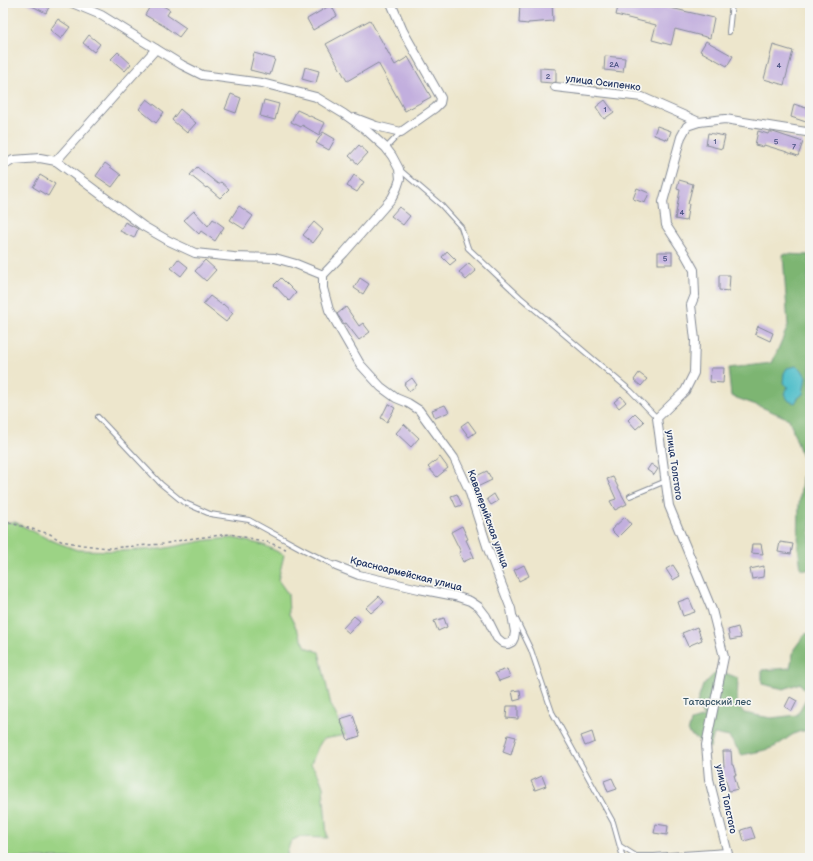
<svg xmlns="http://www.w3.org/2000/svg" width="813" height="861" viewBox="0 0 813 861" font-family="'Balsamiq Sans',sans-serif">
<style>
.green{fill:#9cd385;stroke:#5c8172}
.forest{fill:#7db572;stroke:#4c7268}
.water{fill:#52bfca;stroke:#367794}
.building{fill:#c2afde}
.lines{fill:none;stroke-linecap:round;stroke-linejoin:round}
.lane-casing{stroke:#848a95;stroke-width:6}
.street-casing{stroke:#848a95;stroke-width:10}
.path{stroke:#848a95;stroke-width:1.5;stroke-dasharray:3 3;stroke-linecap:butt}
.lane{stroke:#fff;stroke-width:4}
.street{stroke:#fff;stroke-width:8}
.labels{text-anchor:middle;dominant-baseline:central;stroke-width:3.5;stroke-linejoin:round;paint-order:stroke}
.number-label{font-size:8px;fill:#454f7e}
.street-label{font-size:10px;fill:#1b2f5e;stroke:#f6f6f2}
.park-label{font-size:10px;fill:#3b5868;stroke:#f6f6f2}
</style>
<rect width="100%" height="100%" fill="#f6f6f2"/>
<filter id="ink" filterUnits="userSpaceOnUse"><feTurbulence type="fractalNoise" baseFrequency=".025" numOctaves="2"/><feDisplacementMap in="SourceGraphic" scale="8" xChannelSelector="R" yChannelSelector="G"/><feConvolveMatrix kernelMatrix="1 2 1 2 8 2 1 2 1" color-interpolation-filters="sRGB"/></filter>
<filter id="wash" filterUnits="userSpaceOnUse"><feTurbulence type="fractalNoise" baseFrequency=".012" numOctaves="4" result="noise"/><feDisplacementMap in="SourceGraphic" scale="16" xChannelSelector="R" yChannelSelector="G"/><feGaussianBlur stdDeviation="0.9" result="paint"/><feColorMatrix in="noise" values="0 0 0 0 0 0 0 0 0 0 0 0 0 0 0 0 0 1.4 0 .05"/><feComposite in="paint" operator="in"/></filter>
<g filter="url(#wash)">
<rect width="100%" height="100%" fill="#ede6cc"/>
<path class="green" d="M15,522L48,539L77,550L121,551L161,549L208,540L233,538L264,545L284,555L278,580L288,594L289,614L306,647L319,652L331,705L346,735L323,739L318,747L311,764L319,776L323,787L327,838L299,837L291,841L287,851L288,858H3L5,842L3,816V523Z"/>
<g class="forest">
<path d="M783,254L810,255V267L807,281L810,283V570L801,569L798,546L799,505L804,462L789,419L759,406L731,396L728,368L772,363L788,326Z"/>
<path d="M810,633V731C795,729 788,739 776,746C769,750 751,753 742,755L729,737L714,734L710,748L688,733L691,721L704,717L696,706L703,685L718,670L738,678L737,704L744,713L771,718L797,715L808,695L800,683L784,689L762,684V670L790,668L794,649L805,634Z"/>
</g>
<path class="water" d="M796,366L802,370L806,377L803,394L798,398L795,403L789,401L784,394L788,387L783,383L784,373L787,368Z"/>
<g id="blocks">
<g class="building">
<path d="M26,3H51L46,13Z"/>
<path d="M152,3H158L170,10L167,15L186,28L179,37L164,26L145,15Z"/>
<path d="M520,3H552L553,21L528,23V24L519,23Z"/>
<path d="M619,3H649L714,18L710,38L675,29L671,45L652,40L656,25L616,15Z"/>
<path d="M331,5L337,16L313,30L307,19Z"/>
<path d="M58,19L70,27L61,39L50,30Z"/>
<path d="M370,20L395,65L408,57L431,97L405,111L378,63L347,81L326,44Z"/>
<path d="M89,35L100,44L94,52L83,43Z"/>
<path d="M706,41L733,56L727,66L700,51Z"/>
<path d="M773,45L793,51L784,85L764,79Z"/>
<path d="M118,52L131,64L125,71L111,59Z"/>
<path d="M254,53L275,59L270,75L250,70Z"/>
<path d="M605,56L625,58L623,72L604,70Z"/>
<path d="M305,67L319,71L316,83L302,79Z"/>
<path d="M540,68L556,69V82L552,83L540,82Z"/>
<path d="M231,94L241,98L236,113L225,109Z"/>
<path d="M147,99L164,112L156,123L139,109Z"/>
<path d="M264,100L279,104L275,120L260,116Z"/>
<path d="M605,100L614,112L604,119L596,107Z"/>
<path d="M794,104L809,109L806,122L791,117Z"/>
<path d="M180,109L196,123L187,133L172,120Z"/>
<path d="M297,110L310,116L325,123L319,135L302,125L301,127L291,122Z"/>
<path d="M657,126L671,131L668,140L654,135Z"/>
<path d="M758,131L768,134L769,132H773L803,142L798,156L784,151L764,145L763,147L755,145Z"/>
<path d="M323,132L335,139L329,150L316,143Z"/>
<path d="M708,133L725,136L722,149L706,145Z"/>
<path d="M359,145L368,153L358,164L349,156Z"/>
<path d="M105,163L121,175L112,187L96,176Z"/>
<path d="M197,167L218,184L221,182L229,189L220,198L207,187L206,188L190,175Z"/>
<path d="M40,175L55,184L48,196L33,187Z"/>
<path d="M354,175L364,182L357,192L347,186Z"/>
<path d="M679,180L693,184L688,204H689L686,221L675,219L680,190L677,189Z"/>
<path d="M637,188L649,193L645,203L633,199Z"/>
<path d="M239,206L253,216L244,229L230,220Z"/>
<path d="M399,207L410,216L403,225L391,216Z"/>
<path d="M194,211L208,226L213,219L224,227L215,241L201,231L199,234L184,220Z"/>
<path d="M125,222L138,229L134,238L120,231Z"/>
<path d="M314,222L323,230L313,243L303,235Z"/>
<path d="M447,251L456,260L450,265L442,257Z"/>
<rect x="658" y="252" width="14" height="12"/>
<path d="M178,259L188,267L181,276L171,268Z"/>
<path d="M205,260L216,270L206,281L195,271Z"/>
<path d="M469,263L476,271L466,280L459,272Z"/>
<path d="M719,275H730L729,291L719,290Z"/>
<path d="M281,278L296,293L289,301L274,285Z"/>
<path d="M360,278L369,284L363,294L354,288Z"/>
<path d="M210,296L222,305L223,304L233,313L226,322L203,304Z"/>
<path d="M346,307L359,326L363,323L370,332L359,340L346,323L344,324L337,314Z"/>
<path d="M758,326L773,333L770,341L755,334Z"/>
<path d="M711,368H724L723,383L710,382Z"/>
<path d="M639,373L647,379L641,386L634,380Z"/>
<path d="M412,378L417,385L409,391L404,384Z"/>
<path d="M621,396L626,402L619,408L614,402Z"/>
<path d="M388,404L395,408L387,422L381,418Z"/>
<path d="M445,405L449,412L435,418L432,410Z"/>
<path d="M635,413L644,422L636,429L628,420Z"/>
<path d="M468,421L476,432L469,437L461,426Z"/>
<path d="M404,424L419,438L411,447L396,433Z"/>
<path d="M440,457L448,468L437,477L428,467Z"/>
<path d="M651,464L658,469L654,475L647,470Z"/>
<path d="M487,471L492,480L477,487L472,478Z"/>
<path d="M613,477L622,495L627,504L615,510L610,501L616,499L607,479Z"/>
<path d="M457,494L462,505L456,507L451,496Z"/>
<path d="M494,494L498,501L491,505L487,499Z"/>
<path d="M625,517L631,524L618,537L611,530Z"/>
<path d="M462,526L468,539L466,540L474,557L463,562L459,553L461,552L451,532Z"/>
<path d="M780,542L793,544L791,554L778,552Z"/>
<path d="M752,544H761L763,554L751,553Z"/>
<path d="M524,565L529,576L519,581L514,570Z"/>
<path d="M673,565L680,576L673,580L666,569Z"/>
<path d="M764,566L763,577L752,579L750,569Z"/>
<path d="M379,596L384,602L371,613L366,608Z"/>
<path d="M689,598L695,612L683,616L678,602Z"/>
<path d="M354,616L360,621L349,633L343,628Z"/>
<path d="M444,618L447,627L438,631L434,621Z"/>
<path d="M697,627L702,640L688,646L682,633Z"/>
<path d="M738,627L741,638L730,640L728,630Z"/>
<path d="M507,669L510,677L499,681L495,673Z"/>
<path d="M520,690L521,699L514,701L512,691Z"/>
<path d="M790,697L797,701L792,711L785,707Z"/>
<path d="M507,706H518V719L506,718Z"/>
<path d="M353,715L360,736L348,740L340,719Z"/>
<path d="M592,732L595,742L585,746L581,736Z"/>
<path d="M508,735L516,737L511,755L503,752Z"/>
<path d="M723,751H731L732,765H733L736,775H734L738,789L729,791L725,777L721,778L718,768L724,767Z"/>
<path d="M542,776L546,786L535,790L531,781Z"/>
<path d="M612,778L617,789L608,792L604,781Z"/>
<path d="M656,824L668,826L667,835L654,833Z"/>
<path d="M751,827L755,838L744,841L741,830Z"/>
</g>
</g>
</g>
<g filter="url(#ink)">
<use href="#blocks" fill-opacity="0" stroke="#848a95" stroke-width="1"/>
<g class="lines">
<g class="lane-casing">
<g id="lane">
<path d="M729,32L732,3"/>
<path d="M386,148L401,132"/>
<path d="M399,169L441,205L461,227L468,248L520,297L631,391L657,418"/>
<path d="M98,417L161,484L183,502L210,514L249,520L258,525L302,549L336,566"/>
<path d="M630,496L666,481"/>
<path d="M515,617L531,650L552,712L613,822L623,858"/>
<path d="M620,846L636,856L634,858"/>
<path d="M636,856H655"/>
<path d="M654,856L727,851"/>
</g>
</g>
<g class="street-casing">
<g id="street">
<path d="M72,3L101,15L182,65L202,75L262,83L316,97L344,114L365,129L386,148L392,156L399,169L400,179L397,188L392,198L344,253L323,275V288L329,310L360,364L381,387L396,398L408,403L419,410L454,458L469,490L488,549L511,609L515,632L514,638L512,642L508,644L503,643L497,638L486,616L479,607L470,601L455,596L419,589L359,575L336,566"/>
<path d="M555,87L642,97L699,122L725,119L806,132L810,130"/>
<path d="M355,118L376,126L401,132L435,108L440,103L441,98L403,31L391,3"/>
<path d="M699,122L687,126L681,137L663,202L666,225L685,254L694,270L695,295L691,305L695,340L694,373L685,391L657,418L669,506L712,610L724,657L706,745L709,779L729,858"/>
<path d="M56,161L156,49"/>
<path d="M3,166L13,160L40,158L56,161L143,226L169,241L195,253L234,257L275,258L296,264L323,275"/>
</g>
</g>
<path class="path" d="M3,521L50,534L61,541L83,545L108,548L163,544L187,539L230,534L267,542L286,549"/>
<use href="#lane" class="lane"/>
<use href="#street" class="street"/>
</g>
</g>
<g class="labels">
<g class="number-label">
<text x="614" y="64">2А</text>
<text x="779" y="65">4</text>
<text x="548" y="76">2</text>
<text x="605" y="109">1</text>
<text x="715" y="141">1</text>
<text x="776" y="141">5</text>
<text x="794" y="146">7</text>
<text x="682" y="212">4</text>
<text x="665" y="258">5</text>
</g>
<g class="street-label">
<text transform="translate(603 83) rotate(7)">улица Осипенко</text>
<text transform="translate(674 465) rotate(82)">улица Толстого</text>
<text transform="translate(488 519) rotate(70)">Кавалерийская улица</text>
<text transform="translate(406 574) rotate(14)">Красноармейская улица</text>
<text transform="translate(726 799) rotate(78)">улица Толстого</text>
</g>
<g class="park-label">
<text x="717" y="702">Татарский лес</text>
</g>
</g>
<rect width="813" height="861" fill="none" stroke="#f6f6f2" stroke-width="16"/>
</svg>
